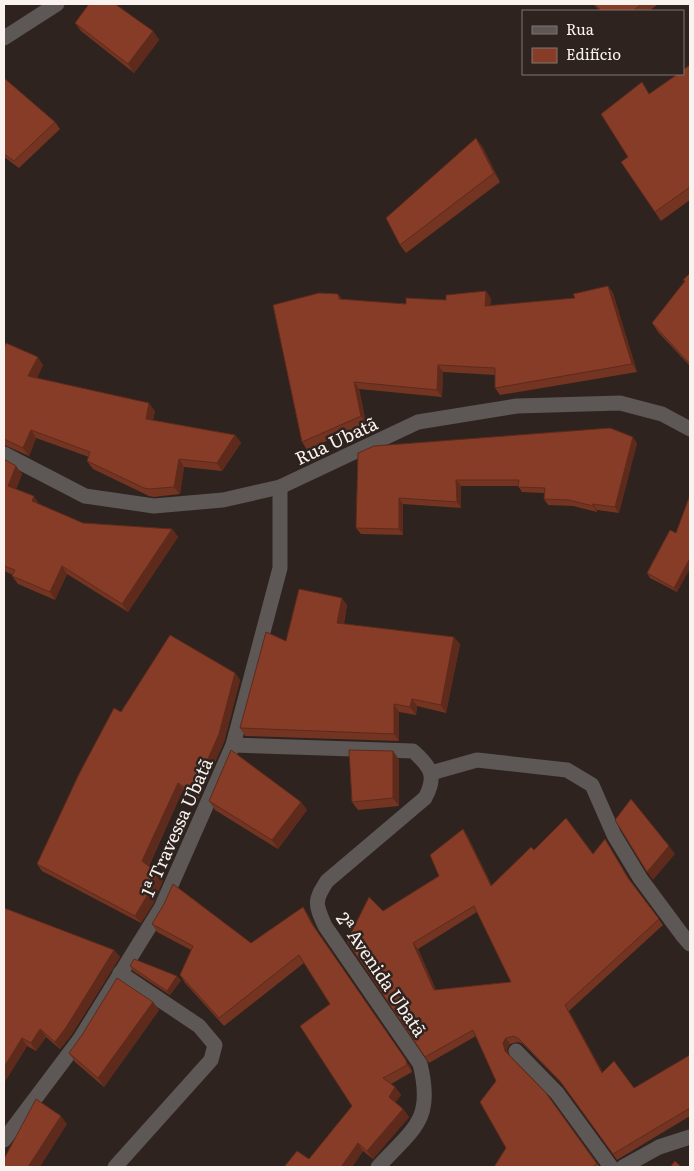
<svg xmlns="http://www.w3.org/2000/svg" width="694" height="1171" viewBox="0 0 694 1171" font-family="Literata,serif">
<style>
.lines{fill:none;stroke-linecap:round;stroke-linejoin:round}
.lane{stroke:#5d5755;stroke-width:15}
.street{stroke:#5d5755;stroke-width:15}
.wall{fill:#733422;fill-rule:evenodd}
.shaded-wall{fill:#5e2a1b}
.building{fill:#863c27;stroke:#5e2a1b;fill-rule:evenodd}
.labels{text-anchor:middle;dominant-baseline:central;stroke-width:5;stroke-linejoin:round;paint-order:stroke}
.street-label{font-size:18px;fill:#f9f2ef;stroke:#2e231f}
</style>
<rect width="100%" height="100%" fill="#2e231f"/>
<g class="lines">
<path class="lane" d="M115,1167L211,1060L215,1045L199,1026L120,973"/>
<g class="street">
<path d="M4,38L57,4"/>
<path d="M4,454L85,496L154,506L223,500L280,487L418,422L517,406L620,403L662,414L690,429"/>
<path d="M233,745L413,751C431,767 437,776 425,798L327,881C314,901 315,904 325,926L420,1064C434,1120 414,1128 378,1167"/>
<path d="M431,773L477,760L567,770L592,785L614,835L640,878L683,936L690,944"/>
<path d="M516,1051L557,1093L611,1167"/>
<path d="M4,1140L80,1039L161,908L233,745L280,568V487"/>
<path d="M623,1167L659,1147L690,1137"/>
</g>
</g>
<g class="wall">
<path d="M593,4H656L657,5L649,11H600Z"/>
<path d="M75,23L153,31L159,40L134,73L81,31Z"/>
<path d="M690,65V200L661,221L621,162L628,157L649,94Z"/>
<path d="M4,78L55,122L60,129L19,168L4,157Z"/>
<path d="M482,146L500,182L406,253L400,245Z"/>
<path d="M690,273V366L658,332L652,323L685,282Z"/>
<path d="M608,286L613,293L637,372L500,395L495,388V375L443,372L442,397L359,389L366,423L307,450L302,442L338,294L342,300L406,304L446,300L491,298L490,306L575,298Z"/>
<path d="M4,348L43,365L37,378L155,411L153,420L235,435L241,443L222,471L184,467L180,494L154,497L149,496L93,469L87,461L89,457L36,438L29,456L4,445Z"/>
<path d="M637,443L619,513L597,510V512L573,506L548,505L544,499V493L522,492L518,486H461V508L403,504V535L361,534L356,528L358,453Z"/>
<path d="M4,459L22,474L16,489L39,504L83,523L172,529L178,537L128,612L67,574L55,600L18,584L12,576L13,575L4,571Z"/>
<path d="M690,495V568L677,592L650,578L647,573L676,533Z"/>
<path d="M347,605L344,624L460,644L446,713L417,706L416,715L399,712V741L245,736L240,728L286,641Z"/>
<path d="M235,673L240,680L224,742L198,800L183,790L149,866L158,873L163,880L153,904L141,923L42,871L37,864L121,712Z"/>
<path d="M393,751L399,760V806L358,810L352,802Z"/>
<path d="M209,801L301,802L307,810L278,849L215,810Z"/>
<path d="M467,835L492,886L534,850L593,854L605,839L631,882L663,925L569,1011L602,1072L634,1088L690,1055V1116L617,1160L564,1086L523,1044L518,1042L510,1044L507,1049L508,1055L546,1093L600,1167H494L506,1148L496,1081L476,1036L429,1063L347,941L383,911L439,876ZM477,912L511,982L436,990L418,949Z"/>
<path d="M303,907L308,915L317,931L411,1068L412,1072L391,1084L395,1087L401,1095L395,1102L403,1109L409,1117L373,1159L363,1151L352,1167H284L309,1159L352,1106L330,1004L304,963L224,1026L185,983L180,975L191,950L157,932L152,924L251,943Z"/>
<path d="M4,908L114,950L120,957L72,1034L60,1049L46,1037L36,1051L27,1046L4,1083Z"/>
<path d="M130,966L181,980L170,995L133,971Z"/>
<path d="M153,1002L159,1010L104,1087L75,1062L69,1053Z"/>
</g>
<g class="shaded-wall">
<path d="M153,31L159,40L134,73L128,64Z"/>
<path d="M476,138L482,146L500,182L494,173Z"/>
<path d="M608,286L613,293L637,372L632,364Z"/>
<path d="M486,291L491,298L490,313L485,306Z"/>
<path d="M38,357L43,365L34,384L28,376Z"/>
<path d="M438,365L443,372L442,397L437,390Z"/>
<path d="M354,382L359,389L366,423L361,416Z"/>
<path d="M149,403L155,411L151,426L146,419Z"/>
<path d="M31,430L36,438L29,456L23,448Z"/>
<path d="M235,435L241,443L222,471L217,463Z"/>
<path d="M633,437L637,443L619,513L615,507Z"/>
<path d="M179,459L184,467L180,494L174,487Z"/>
<path d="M16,466L22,474L14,494L8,486Z"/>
<path d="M456,480L461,486V508L457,502Z"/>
<path d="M34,496L39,504L32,501Z"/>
<path d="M399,498L403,504V535L399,529Z"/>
<path d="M593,504L597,510V512L593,506Z"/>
<path d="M172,529L178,537L128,612L122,604Z"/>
<path d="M690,558V568L677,592L674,588Z"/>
<path d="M62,566L67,574L55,600L50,592Z"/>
<path d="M342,598L347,605L342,631L337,623Z"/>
<path d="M454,637L460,644L446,713L441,705Z"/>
<path d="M235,673L240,680L224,742L198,800L193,793Z"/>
<path d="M412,699L417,706L416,715L410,707Z"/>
<path d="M394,704L399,712V741L394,734Z"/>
<path d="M393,751L399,760V806L393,798Z"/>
<path d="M178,783L183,790L147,869L142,861Z"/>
<path d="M301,802L307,810L278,849L272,840Z"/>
<path d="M463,829L467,835L495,892L491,886Z"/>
<path d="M669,846L675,854L653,880L647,872Z"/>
<path d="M158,873L163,880L153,904L141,923L135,916Z"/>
<path d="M303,907L308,915L317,931L411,1068L412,1072L312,924Z"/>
<path d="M413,943L418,949L438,996L434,990Z"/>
<path d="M114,950L120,957L72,1034L60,1049L55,1042Z"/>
<path d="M177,976L181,980L170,995L167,991Z"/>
<path d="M153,1002L159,1010L104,1087L98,1078Z"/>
<path d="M565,1005L569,1011L606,1078L602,1073Z"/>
<path d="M40,1029L46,1037L36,1051L31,1043Z"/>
<path d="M22,1038L27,1046L4,1083V1067Z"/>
<path d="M506,1038L510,1044L507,1049L509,1057L505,1051L503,1043Z"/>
<path d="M395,1087L401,1095L394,1104L389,1097Z"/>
<path d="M403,1109L409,1117L373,1159L367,1151Z"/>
<path d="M61,1116L67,1124L40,1167H28Z"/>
<path d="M358,1143L363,1151L352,1167H341Z"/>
</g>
<g class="building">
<path d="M89,4H115L153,31L128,64L75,23Z"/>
<path d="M595,4H642L633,11H601Z"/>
<path d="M690,65V187L655,212L621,162L628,157L601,114L642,82L649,94L678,74H683V70Z"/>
<path d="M4,78L55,122L14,161L4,154Z"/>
<path d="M476,138L494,173L400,245L386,218Z"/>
<path d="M690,273V364L652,323L685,281L683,280Z"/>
<path d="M608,286L632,364L495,388V368L438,365L437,390L354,382L361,416L302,442L273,305L319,293L338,294L339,299L406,304V298L446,300V295L486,291L485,306L575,298L573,294Z"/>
<path d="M6,343L38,357L28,376L149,403L146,419L235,435L217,463L179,459L174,487L149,489L144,488L87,461L90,452L31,430L23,448L4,439V348Z"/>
<path d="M610,428L633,437L615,507L593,504V506L569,500L544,499L545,488L518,487L519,480H456L457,502L399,498V529L356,528L358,453L374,446Z"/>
<path d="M4,459L16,466L8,486L34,496L32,501L83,523L172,529L122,604L62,566L50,592L12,576L15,570L4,566Z"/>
<path d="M690,495V558L674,588L647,573L670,530L676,533Z"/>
<path d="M299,589L342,598L337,623L454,637L441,705L412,699L410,707L394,704V734L240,728L266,632L286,641Z"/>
<path d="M170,635L235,673L219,734L193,793L178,783L142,861L158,873L147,896L135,916L37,864L79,774L114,708L121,712Z"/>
<path d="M231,750L301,802L272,840L209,801Z"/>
<path d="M349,750L393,751V798L352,802Z"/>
<path d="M631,799L669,846L647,872L615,820Z"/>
<path d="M566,818L593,854L605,839L628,878L659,919L565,1005L602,1073L614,1061L634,1088L690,1055V1108L613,1154L560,1081L519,1039L514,1036L506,1038L503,1043L505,1051L546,1093L597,1164L592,1167H494L506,1148L480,1102L496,1081L473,1030L425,1057L347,941L369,897L383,911L439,876L430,855L463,829L491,886L531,847L534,850ZM474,906L511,982L434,990L413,943Z"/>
<path d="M173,884L251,943L303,907L312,924L406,1060L407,1065L383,1078L395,1087L389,1097L403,1109L367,1151L358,1143L341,1167H284L297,1151L309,1159L352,1106L300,1026L330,1004L299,955L219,1018L180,975L193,946L152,924L164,904Z"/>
<path d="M4,908L114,950L67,1026L55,1042L40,1029L31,1043L22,1038L4,1067Z"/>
<path d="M134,959L177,976L167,991L130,966Z"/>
<path d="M117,978L153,1002L98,1078L69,1053L82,1035Z"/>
<path d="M36,1099L61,1116L28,1167H4V1159Z"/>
<path d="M675,1161L681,1167H670Z"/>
</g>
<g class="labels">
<g class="street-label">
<text transform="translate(336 440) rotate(-25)">Rua Ubatã</text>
<text transform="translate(176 827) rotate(-66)">1ª Travessa Ubatã</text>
<text transform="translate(382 974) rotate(56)">2ª Avenida Ubatã</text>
</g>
</g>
<rect width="694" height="1171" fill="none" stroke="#f9f2ef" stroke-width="10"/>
<rect x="522" y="10" width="162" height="65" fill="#2e231f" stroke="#7f7672"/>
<rect x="532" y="26" width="25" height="8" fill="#5d5755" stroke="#7f7672"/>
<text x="566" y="35" font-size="15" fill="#f9f2ef">Rua</text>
<rect x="532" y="48" width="25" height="15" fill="#863c27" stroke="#7f7672"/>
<text x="566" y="60" font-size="15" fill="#f9f2ef">Edifício</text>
</svg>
